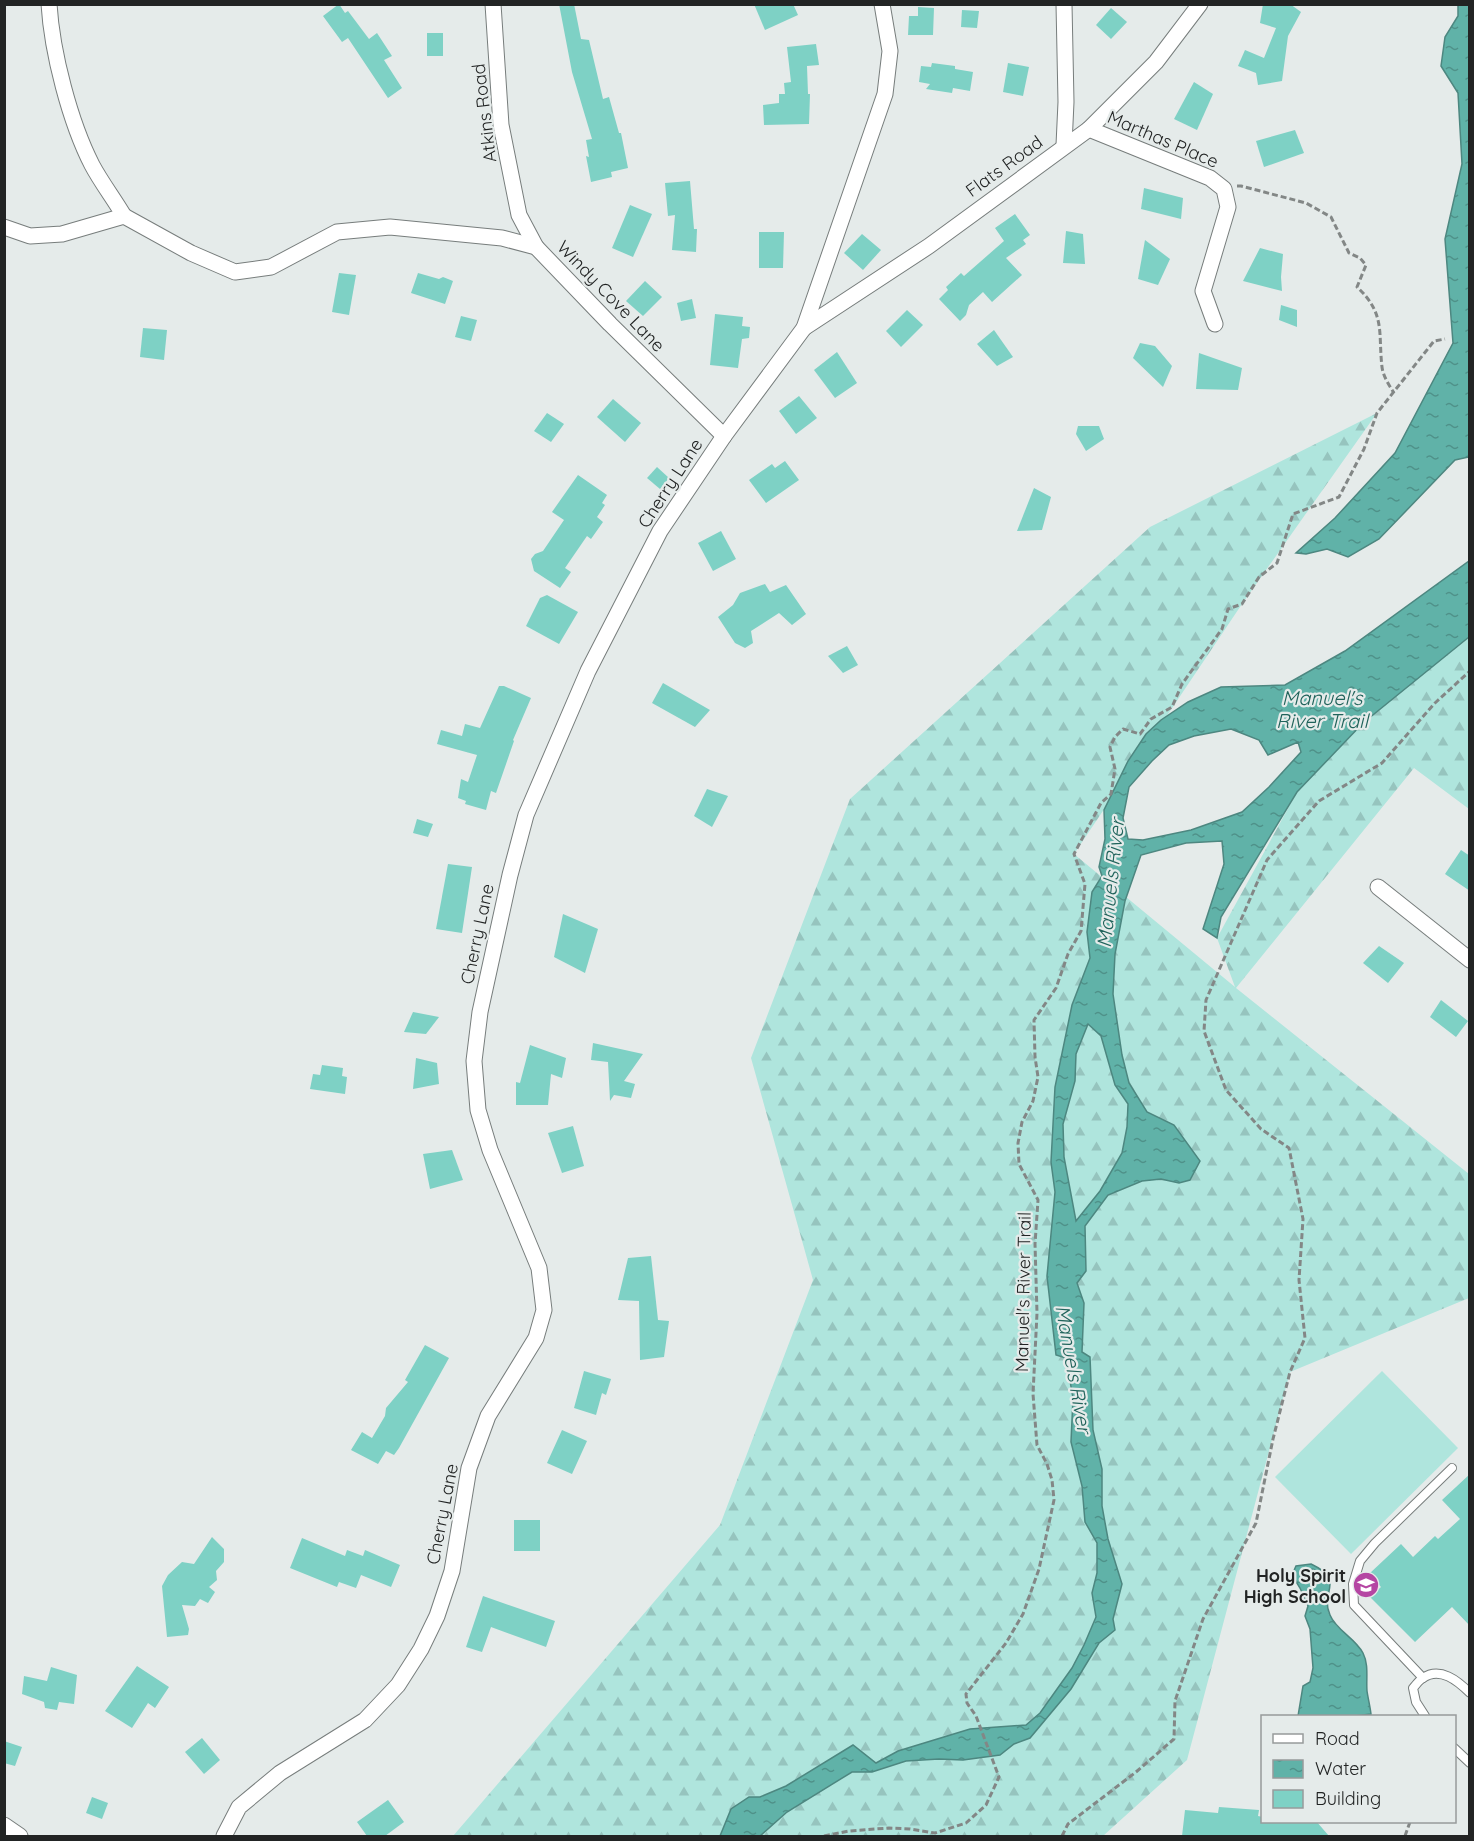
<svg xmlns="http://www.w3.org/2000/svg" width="1474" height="1841" viewBox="0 0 1474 1841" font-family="Quicksand,sans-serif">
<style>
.grass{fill:#afe5dd}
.forest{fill:url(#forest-firs)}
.water{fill:url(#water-ripples);stroke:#4d8780;stroke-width:1.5;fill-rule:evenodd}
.building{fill:#7ed1c5}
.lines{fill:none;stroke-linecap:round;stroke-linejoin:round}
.lane-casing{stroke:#777d7c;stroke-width:10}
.street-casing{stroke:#777d7c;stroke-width:17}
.path{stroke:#838786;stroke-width:3;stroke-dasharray:6 3;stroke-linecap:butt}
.lane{stroke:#fff;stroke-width:8}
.street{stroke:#fff;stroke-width:15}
.labels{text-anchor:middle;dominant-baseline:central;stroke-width:4.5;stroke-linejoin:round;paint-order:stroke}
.street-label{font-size:18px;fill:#222424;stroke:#e5ebea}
.poi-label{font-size:18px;font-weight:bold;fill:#222424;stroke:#e5ebea;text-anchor:end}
.water-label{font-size:20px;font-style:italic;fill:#20635b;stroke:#e5ebea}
</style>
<defs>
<pattern id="forest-firs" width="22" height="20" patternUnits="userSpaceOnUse" patternTransform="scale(1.5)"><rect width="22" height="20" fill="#afe5dd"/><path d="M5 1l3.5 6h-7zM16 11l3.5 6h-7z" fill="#96c4be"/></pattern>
<pattern id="water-ripples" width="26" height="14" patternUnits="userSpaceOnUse" patternTransform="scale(1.5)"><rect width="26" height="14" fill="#60b2a8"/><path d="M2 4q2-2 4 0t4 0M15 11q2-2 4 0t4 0" fill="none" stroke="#4f9189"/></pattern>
</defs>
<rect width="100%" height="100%" fill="#e5ebea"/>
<path class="grass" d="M1382,1371L1458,1448L1351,1554L1275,1477Z"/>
<path class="forest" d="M1377,413L1242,604L1074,854L1235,987L1217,938L1297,792L1363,723L1469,636V809L1414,768L1236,988L1469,1174V1298L1290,1372L1187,1760L1103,1836H453L720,1525L813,1280L751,1058L850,799L1150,527Z"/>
<g class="water">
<path d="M1458,5H1470L1469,457L1455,460L1379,539L1348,557L1327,549L1306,554L1296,553L1335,518L1395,453L1453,343L1445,239L1462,164L1458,93L1441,66L1445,37L1458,16Z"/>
<path d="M1469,561V637L1363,723L1297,792L1221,917L1217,938L1203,929L1224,864L1222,841L1186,843L1141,855L1125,901L1115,954L1113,994L1122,1055L1129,1083L1147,1112L1174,1125L1200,1161L1190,1180L1179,1183L1161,1179L1142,1181L1108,1195L1085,1226L1086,1271L1077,1283L1084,1303L1082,1352L1090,1357L1093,1430L1102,1469V1506L1108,1539L1122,1584L1113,1619L1115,1630L1099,1643L1071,1689L1030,1738L1014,1744L1000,1755L963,1760L939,1759L906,1761L872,1772H852L787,1812L760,1836H720L731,1809L749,1797H760L786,1786L853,1745L876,1763L898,1751L970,1729L1026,1725L1040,1713L1072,1668L1084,1645L1096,1617L1092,1593L1097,1573V1543L1085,1522L1082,1486L1071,1442L1073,1398L1066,1358L1056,1355L1047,1276L1055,1192L1051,1162L1055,1087L1072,1005L1090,958L1087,932L1092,892L1102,876L1099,867L1105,839L1104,810L1128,761L1146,734L1161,720L1188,702L1221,687L1285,685L1345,651ZM1231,729L1259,740L1268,755L1298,742L1301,752L1269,787L1242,812L1191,830L1143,840L1128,839L1123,818L1129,787L1152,761L1169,745L1194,736ZM1088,1024L1101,1036L1115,1085L1128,1104L1127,1127L1122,1153L1100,1191L1076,1221L1064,1157L1063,1124L1075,1081L1076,1054Z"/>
<path d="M1311,1564C1347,1581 1319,1591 1330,1615C1336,1630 1355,1638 1363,1653C1369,1665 1366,1678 1367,1691C1368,1698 1370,1706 1371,1714L1355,1716H1298L1303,1686L1310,1682L1313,1668L1310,1629L1305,1616L1308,1606L1300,1588L1292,1575L1296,1566Z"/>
</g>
<g class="building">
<path d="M339,4L345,13L348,11L369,39L377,33L392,56L384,60L402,88L388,98L348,38L342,42L323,16Z"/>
<path d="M559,4H574L581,39L589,40L603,99L609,97L619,133H621L628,168L611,172L612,177L591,182L586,156L589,157L586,140L592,139L572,72Z"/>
<path d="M754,4H793L798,15L765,30Z"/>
<path d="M1263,4H1290L1301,12L1288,36L1282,81L1258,85L1256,73L1238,66L1245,50L1264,58L1276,28L1260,23Z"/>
<path d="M918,7L934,8L933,35H908L909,16H918Z"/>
<path d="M1111,8L1127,22L1111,39L1096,25Z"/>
<path d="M962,10L979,11L977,28L961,27Z"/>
<rect x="427" y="33" width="16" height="23"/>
<path d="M816,44L819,65L807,66L808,94H810L809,124L764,125L763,105L779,103V94H785L784,83L791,82L787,47Z"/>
<path d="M932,63L955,66V69L973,72L970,91L953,88L952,93L926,89L930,84L919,82L921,66L931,67Z"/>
<path d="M1008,63L1029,67L1023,96L1003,92Z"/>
<path d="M1194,82L1213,94L1197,130L1174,119Z"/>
<path d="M1295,130L1304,153L1264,167L1256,141Z"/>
<path d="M690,181L694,229H697L696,252L672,250L675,215L668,216L665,183Z"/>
<path d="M1144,188L1183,198L1181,219L1141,209Z"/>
<path d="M630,205L652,214L633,257L612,248Z"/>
<path d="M1015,214L1030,235L1023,240L1026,244L1006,258L1022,275L992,302L983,292L969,305L966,315L960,321L939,299L948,290L946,287L961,273L964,276L1004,241L995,228Z"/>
<path d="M1066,231L1083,234L1085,264L1063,263Z"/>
<path d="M759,232H784L783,268H759Z"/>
<path d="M862,234L881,250L863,270L844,253Z"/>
<path d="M1145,240L1170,259L1158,285L1138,279Z"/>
<path d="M1260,248L1283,254L1281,277L1282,291L1243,281Z"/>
<path d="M339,273L356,275L349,315L332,312Z"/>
<path d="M418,273L439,279L443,277L453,281L445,304L411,293Z"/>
<path d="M645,281L662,297L643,316L626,301Z"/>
<path d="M692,299L696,318L681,321L677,303Z"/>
<path d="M1281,305L1297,310V327L1279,320Z"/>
<path d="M907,310L923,325L901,347L886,331Z"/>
<path d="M715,314L743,317L742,326L750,327L749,338L742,339L738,368L710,365Z"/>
<path d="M461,316L477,320L471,341L455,337Z"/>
<path d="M143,328L167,330L164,360L140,357Z"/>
<path d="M994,330L1013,357L997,366L977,344Z"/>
<path d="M1140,343L1155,346L1172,366L1163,387L1133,358Z"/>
<path d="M837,352L857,383L835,398L814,370Z"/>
<path d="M1199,353L1242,368L1238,390L1196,389Z"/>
<path d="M799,396L817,418L796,434L779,411Z"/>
<path d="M613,399L641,423L625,442L597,417Z"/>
<path d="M547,413L564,424L551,442L534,431Z"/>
<path d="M1078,426H1099L1104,439L1086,451L1076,434Z"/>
<path d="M785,461L799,480L766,503L749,480L772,464L775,468Z"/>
<path d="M657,467L669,478L660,489L647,478Z"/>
<path d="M578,475L607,495L602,503L605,505L597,517L603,522L591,539L587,536L565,568L571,572L560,588L534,571L531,559L535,554L543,551L564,520L552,512Z"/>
<path d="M1034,488L1051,497L1042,530L1017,531Z"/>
<path d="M721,531L736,559L713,571L698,543Z"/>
<path d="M765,584L770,592L786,585L806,614L792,625L779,613L751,631L753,643L745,648L735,643L718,617L733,605L740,593Z"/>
<path d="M547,595L578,612L559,644L526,626L540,598Z"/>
<path d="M847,646L858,665L843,673L828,656Z"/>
<path d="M663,683L710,710L695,727L652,703Z"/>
<path d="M499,686H504L531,698L513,740L514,741L496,793L491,791L486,810L465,804L466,801L458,798L461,779L468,782L477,755L437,744L441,730L462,736L465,724L480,728Z"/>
<path d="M707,789L728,796L712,827L694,816Z"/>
<path d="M417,819L433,824L428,837L413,833Z"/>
<path d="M1461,850L1470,856V891L1445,874Z"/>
<path d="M448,864L472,867L462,933L436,929Z"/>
<path d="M563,914L598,929L585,973L554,957Z"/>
<path d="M1379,946L1404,963L1388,983L1363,963Z"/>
<path d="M1441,1000L1468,1021L1456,1037L1430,1017Z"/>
<path d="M413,1012L439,1017L426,1034L404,1032Z"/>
<path d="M593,1043L643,1054L624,1081L635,1084L631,1098L614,1095L610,1101L608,1062L591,1060Z"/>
<path d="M530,1045L566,1058L562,1078L551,1074L548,1105H516V1082L520,1083Z"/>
<path d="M416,1058L437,1063L439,1084L413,1089Z"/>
<path d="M322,1065L343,1068L342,1076L347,1077L345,1094L310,1089L313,1074L320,1075Z"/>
<path d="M573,1126L584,1166L562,1173L548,1133Z"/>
<path d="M452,1150L463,1180L430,1189L423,1154Z"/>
<path d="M651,1256L658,1320L669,1321L664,1357L640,1360L639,1301L618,1300L628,1258Z"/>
<path d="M425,1345L449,1358L399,1448L394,1455L386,1451L378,1464L351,1450L362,1432L372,1438L385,1416L386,1408L408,1382L405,1380Z"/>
<path d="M584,1371L611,1379L606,1395L602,1393L596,1415L574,1408Z"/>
<path d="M562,1430L587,1441L572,1474L547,1463Z"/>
<path d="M1470,1474V1626L1452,1607L1415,1642L1370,1597L1381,1587L1369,1574L1401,1544L1413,1557L1435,1536L1438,1539L1460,1519L1442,1500Z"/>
<rect x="514" y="1520" width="26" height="31"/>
<path d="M212,1537L224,1549V1562L216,1571L217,1580L209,1587L215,1592L208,1603L200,1599L195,1606L182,1605L189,1629L188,1635L167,1637L162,1586L168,1575L182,1562L194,1564Z"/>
<path d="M302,1538L345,1556L347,1550L363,1556L365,1550L400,1565L391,1587L361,1575L356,1588L339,1582L337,1587L290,1568Z"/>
<path d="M483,1596L555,1621L546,1647L491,1627L482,1652L466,1647Z"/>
<path d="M137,1666L169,1687L155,1708L148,1703L132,1728L105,1711Z"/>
<path d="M51,1667L77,1675L74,1704L59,1702L57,1710L45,1708L44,1702L22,1694L24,1676L47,1681Z"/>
<path d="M202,1738L220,1760L204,1774L185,1752Z"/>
<path d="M4,1741L22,1747L15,1766L4,1763Z"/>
<path d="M92,1797L108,1803L102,1819L86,1813Z"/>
<path d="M388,1800L404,1822L385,1836H367L357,1822Z"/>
<path d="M1219,1807L1259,1810L1258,1816L1263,1817V1821H1316L1329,1836H1182L1185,1810L1218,1813Z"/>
</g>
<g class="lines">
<g class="lane-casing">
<g id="lane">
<path d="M1423,1678L1354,1605L1353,1584L1360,1561L1375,1543L1452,1468"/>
<path d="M1425,1716L1416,1702L1413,1688C1416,1685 1419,1680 1423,1678C1440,1666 1458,1681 1470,1693"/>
<path d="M1454,1748L1470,1763"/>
</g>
</g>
<g class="street-casing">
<g id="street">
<path d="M49,4C52,53 70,122 92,165C101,182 114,199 124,216"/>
<path d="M493,4L501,125L519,215L536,247"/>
<path d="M1064,4L1066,102L1064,145"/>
<path d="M1089,129L1210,178L1224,189L1228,207L1203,291L1215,324"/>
<path d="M4,227L30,236L62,234L124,216L191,253L235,272L271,267L337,232L390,227L502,238L536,247L610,324L724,436"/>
<path d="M804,328L929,246L1089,129L1156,62L1200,4"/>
<path d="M1378,887L1470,960"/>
<path d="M4,1825L20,1836"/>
<path d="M224,1836L239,1807L280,1773L365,1720L398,1685L421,1649L437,1616L452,1571L469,1468L488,1416L536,1338L544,1310L539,1268L490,1150L478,1110L474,1061L480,1012L510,875L526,815L588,671L660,531L724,436L804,328L885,94L890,51L882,4"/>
</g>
</g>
<g class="path">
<path d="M1237,186H1241L1306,203L1331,217L1349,253L1360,258L1366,265L1357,287C1386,314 1378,333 1382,367C1383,376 1389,385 1394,393"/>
<path d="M824,1836L849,1831L889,1828L910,1829L935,1833L966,1823L986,1805L999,1777L976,1716L967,1703L966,1694L1006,1643L1023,1614L1039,1569L1054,1500L1052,1480L1047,1464L1037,1445L1033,1394L1037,1313L1035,1244L1038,1200L1019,1164L1018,1143L1022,1122L1033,1101L1038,1077L1035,1057L1034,1020L1056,988L1068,954L1081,931L1085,884L1074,854L1101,803L1111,794L1115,769L1110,747L1115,737L1123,729L1140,734L1151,719L1172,707L1182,684L1222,629L1228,609L1242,604L1259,577L1277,563L1293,514L1339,497L1364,449L1377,413L1434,341L1445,339"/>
<path d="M1062,1836L1068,1824L1136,1772L1174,1739L1175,1701L1203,1619L1256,1523L1273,1439L1290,1372L1305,1338L1299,1280L1303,1219L1289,1148L1261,1129L1226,1090L1204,1031L1206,1000L1267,860L1319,801L1382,763L1435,703L1470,671"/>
<path d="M1405,1836L1410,1822"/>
</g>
<use href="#lane" class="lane"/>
<use href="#street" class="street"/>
</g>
<defs>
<g id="school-disc" transform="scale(1.35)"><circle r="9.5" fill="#b546a3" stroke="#e5ebea"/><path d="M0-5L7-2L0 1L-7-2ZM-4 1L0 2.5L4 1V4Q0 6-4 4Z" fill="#fff"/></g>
</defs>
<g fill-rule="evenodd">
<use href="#school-disc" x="1366" y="1585"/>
</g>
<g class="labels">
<g class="street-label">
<text transform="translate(484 113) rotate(-97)">Atkins Road</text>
<text transform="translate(1163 139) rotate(23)">Marthas Place</text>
<text transform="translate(1004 166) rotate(-36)">Flats Road</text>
<text transform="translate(611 296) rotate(46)">Windy Cove Lane</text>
<text transform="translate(670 483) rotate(-57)">Cherry Lane</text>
<text transform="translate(477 934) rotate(-78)">Cherry Lane</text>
<text transform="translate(1023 1292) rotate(-89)">Manuel's River Trail</text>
<text transform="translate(442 1514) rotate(-79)">Cherry Lane</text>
</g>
<g class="poi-label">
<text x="1346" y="1575">Holy Spirit<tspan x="1346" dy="21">High School</tspan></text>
</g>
<g class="water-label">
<text x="1322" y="697">Manuel's<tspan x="1322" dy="23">River Trail</tspan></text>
<text transform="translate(1110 883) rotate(-84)">Manuels River</text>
<text transform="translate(1074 1369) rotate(80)">Manuels River</text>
</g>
</g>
<rect width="1474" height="1841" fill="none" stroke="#222424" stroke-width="12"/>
<rect x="1261" y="1715" width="195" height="108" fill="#e5ebea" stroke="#979b9b" stroke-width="1.5"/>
<rect x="1273" y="1734" width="30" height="9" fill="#ffffff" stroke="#979b9b" stroke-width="1.5"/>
<text x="1315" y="1745" font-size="18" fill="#222424">Road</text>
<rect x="1273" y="1760" width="30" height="18" fill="url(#water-ripples)" stroke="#979b9b" stroke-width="1.5"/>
<text x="1315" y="1775" font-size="18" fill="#222424">Water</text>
<rect x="1273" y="1790" width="30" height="18" fill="#7ed1c5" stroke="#979b9b" stroke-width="1.5"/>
<text x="1315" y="1805" font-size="18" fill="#222424">Building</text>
</svg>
